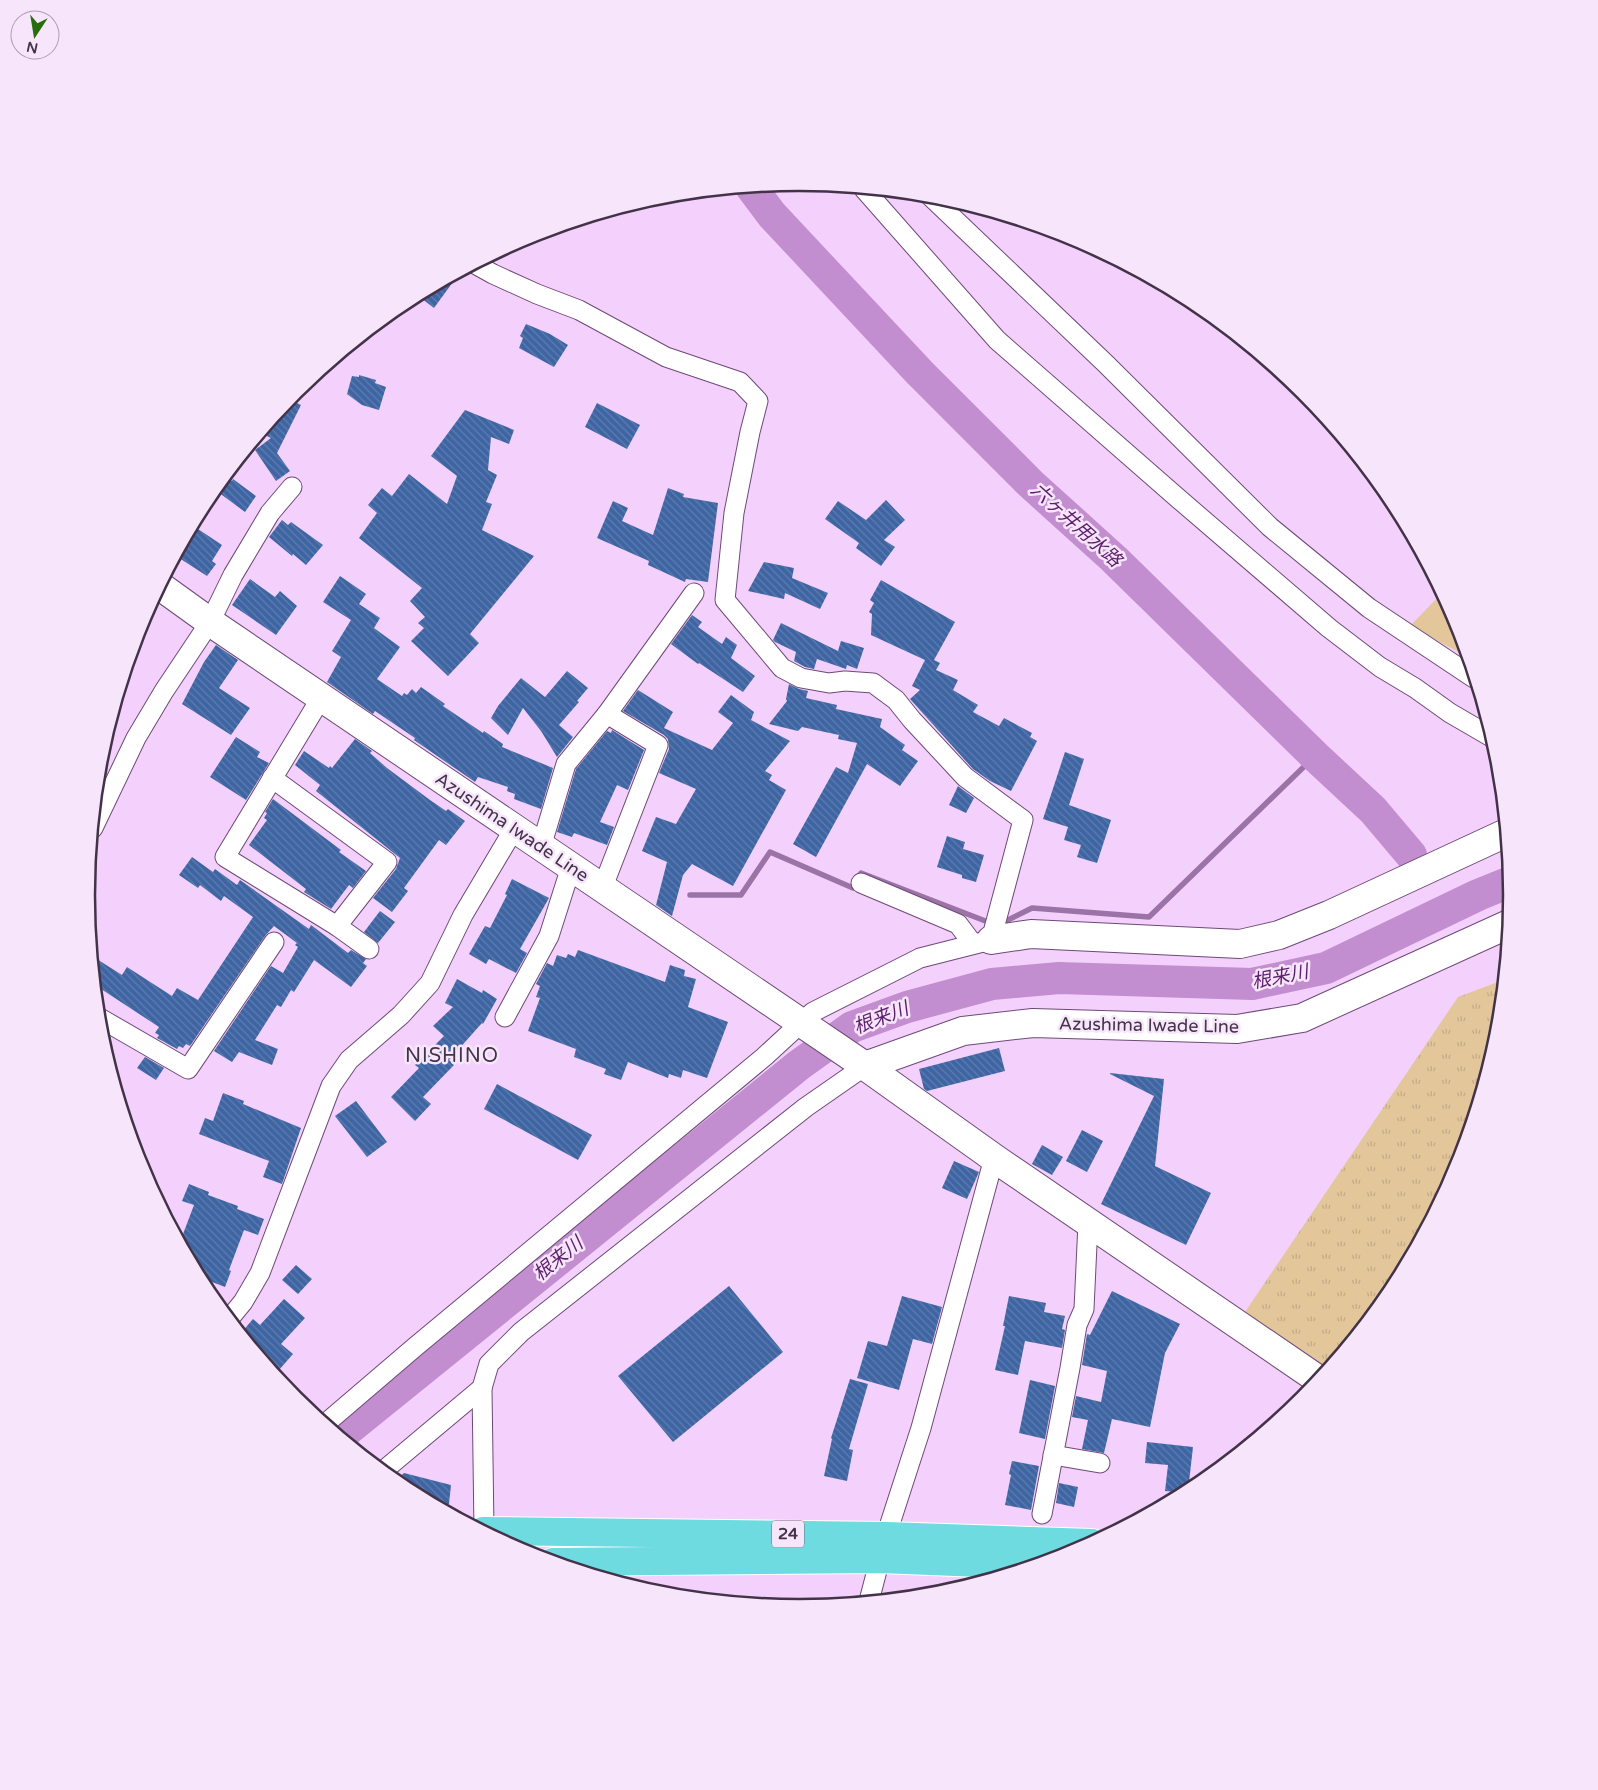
<svg xmlns="http://www.w3.org/2000/svg" width="1598" height="1790" viewBox="0 0 1598 1790" font-family="'Varela Round','Noto Sans JP',sans-serif">
<style>
.grass{fill:url(#grass-tufts)}
.garden{fill:#e3c79b}
.lines{fill:none;stroke-linecap:round;stroke-linejoin:round}
.stream{stroke:#9c73a6;stroke-width:5.5}
.river{stroke:#c28ecf;stroke-width:32}
.building{fill:url(#building-back-hatch)}
.street-casing{stroke:#6e4977;stroke-width:21}
.secondary-casing{stroke:#6e4977;stroke-width:30}
.highway-casing{stroke:#fff;stroke-width:30}
.street{stroke:#fff;stroke-width:19}
.secondary{stroke:#fff;stroke-width:28}
.highway{stroke:#6ddbe0;stroke-width:28}
.labels{text-anchor:middle;dominant-baseline:central;stroke-width:5;stroke-linejoin:round;paint-order:stroke}
.shield{fill:#f7e6fb;stroke:#79697e;stroke-width:1}
.shield-label{font-size:16px;font-weight:bold;fill:#433348}
.street-label{font-size:18px;fill:#433348;stroke:#f7e6fb}
.water-label{font-size:19px;font-style:italic;fill:#5d1e6c;stroke:#f7e6fb}
.quarter-label{font-size:20px;letter-spacing:1px;fill:#433348;stroke:#f7e6fb}
.rim{fill:none;stroke:#433348;stroke-width:2.5}
</style>
<defs>
<pattern id="grass-tufts" width="24" height="20" patternUnits="userSpaceOnUse" patternTransform="scale(1.25)"><rect width="24" height="20" fill="#e3c79b"/><path d="M3 7l-1-3M5 7V3M7 7l1-3M15 17l-1-3M17 17v-4M19 17l1-3" fill="none" stroke="#c4ab87"/></pattern>
<pattern id="building-back-hatch" width="6" height="6" patternUnits="userSpaceOnUse" patternTransform="scale(1.25)"><rect width="6" height="6" fill="#3e65a3"/><path d="M-1 5l2 2M0 0l6 6M5-1l2 2" fill="none" stroke="#607cac"/></pattern>
</defs>
<rect width="100%" height="100%" fill="#f3d1fc"/>
<path class="grass" d="M1503,980L1498,1034L1457,1168L1391,1291L1328,1368L1245,1312L1458,997Z"/>
<path class="garden" d="M1442,593L1458,623L1468,657L1410,626Z"/>
<g class="lines">
<path class="stream" d="M690,895H741L770,852L853,888L861,873L988,922L1008,920L1032,908L1149,917L1315,756"/>
<g class="river">
<path d="M751,187L772,215L920,373L1031,484L1114,559L1315,756L1373,810L1411,855"/>
<path d="M340,1436L799,1065L852,1027L907,1007L992,984L1059,978L1252,984L1326,968L1478,895L1510,882"/>
</g>
</g>
<g class="building">
<path d="M461,271L434,308L417,295Z"/>
<path d="M526,324L550,334L568,345L554,367L519,348L523,338L520,336Z"/>
<path d="M359,375L376,380L375,383L386,387L379,410L362,405L347,394L352,376L359,377Z"/>
<path d="M289,399L301,405L277,453L290,471L276,481L255,450L271,438L261,433Z"/>
<path d="M597,403L640,425L627,449L585,427Z"/>
<path d="M465,410L514,430L509,444L491,437L488,470L497,475L486,502L492,504L482,530L534,556L470,634L479,643L448,676L411,641L424,628L418,623L425,617L410,601L422,588L359,538L377,513L368,505L382,488L392,496L409,474L447,504L457,476L431,456Z"/>
<path d="M228,478L232,481L233,479L256,496L245,512L218,492Z"/>
<path d="M668,488L684,494L683,497L718,503L708,582L686,579L685,582L648,565L649,561L597,538L613,501L628,508L622,521L653,535Z"/>
<path d="M886,500L905,520L884,540L895,547L881,566L856,548L859,543L825,519L838,501L866,520Z"/>
<path d="M282,520L288,525L291,522L323,545L306,565L293,554L292,556L269,537Z"/>
<path d="M192,525L222,545L212,561L216,564L207,576L176,556Z"/>
<path d="M764,562L794,568L792,578L828,593L820,609L785,593L784,599L748,591Z"/>
<path d="M340,576L366,594L359,604L380,618L374,628L400,647L377,679L402,696L404,693L407,695L412,689L416,693L421,687L445,704L443,706L483,733L484,731L503,744L502,747L553,768L541,809L514,799L515,794L507,791L508,787L478,777L475,782L414,740L415,738L375,711L373,714L327,682L341,657L332,651L351,620L323,602Z"/>
<path d="M250,579L275,597L280,591L297,606L276,635L232,605Z"/>
<path d="M881,580L955,622L934,660L940,663L936,670L958,680L953,690L978,705L973,712L999,726L1004,718L1032,733L1030,737L1037,741L1011,791L990,781L973,769L910,699L920,690L912,686L925,660L871,635L872,614L869,612L874,603L870,600Z"/>
<path d="M692,615L702,622L698,627L722,644L726,637L737,645L731,658L755,676L743,692L699,663L698,664L671,644Z"/>
<path d="M781,623L838,651L841,641L864,648L857,669L847,665L846,669L817,659L814,669L805,667L794,661L796,652L775,642L773,640Z"/>
<path d="M216,645L238,660L219,688L250,708L231,735L182,704L204,662Z"/>
<path d="M567,671L588,688L577,701L579,702L559,725L573,737L557,757L541,731L523,708L508,735L491,718L498,706L521,678L545,697Z"/>
<path d="M789,684L799,689L808,691L806,698L837,705L836,709L882,719L880,727L905,745L902,750L918,761L900,786L867,764L816,857L793,844L836,767L848,773L857,743L838,739L839,735L802,727L798,731L769,724L787,701L786,699Z"/>
<path d="M638,690L673,712L664,728L712,750L733,723L718,712L731,695L754,712L751,720L790,741L765,771L772,775L769,780L786,790L733,886L692,864L683,875L672,916L656,905L667,862L642,851L656,817L676,824L696,789L659,773L669,749L668,739L664,735L623,711Z"/>
<path d="M612,730L644,750L628,790L617,785L600,822L614,827L607,845L574,833L572,837L557,832L576,769L607,731L611,733Z"/>
<path d="M236,737L260,752L257,757L269,763L246,800L210,777Z"/>
<path d="M355,739L372,751L370,753L387,768L430,800L446,811L448,809L465,821L446,845L439,840L404,888L408,891L392,912L373,898L396,869L400,858L316,791L320,785L295,765L304,751L329,768L330,766L332,768Z"/>
<path d="M1065,752L1084,759L1069,805L1111,820L1097,863L1077,857L1081,845L1064,840L1068,827L1043,819Z"/>
<path d="M958,786L974,798L966,813L949,805Z"/>
<path d="M273,799L341,850L339,852L366,871L353,888L349,885L331,909L304,892L306,889L249,845L267,820L264,818L267,813L265,812Z"/>
<path d="M947,836L965,842L963,849L984,855L976,882L962,878V875L937,867Z"/>
<path d="M192,857L213,872L215,869L237,885L240,880L309,929L311,925L348,953L351,950L366,959L363,963L367,966L351,987L314,960L294,992L291,990L281,1007L277,1005L255,1040L278,1049L272,1065L239,1052L232,1062L214,1051L271,966L283,973L298,947L295,945L297,943L274,926L265,936L190,1046L186,1044L183,1048L179,1046L177,1049L157,1038L159,1035L155,1033L159,1027L95,985L92,956L122,975L127,967L172,996L177,988L198,1000L253,917L224,896L221,901L200,885L198,888L179,875Z"/>
<path d="M512,879L549,898L520,949L527,953L516,973L489,959L486,964L469,954L485,926L490,928L507,895L505,894Z"/>
<path d="M380,911L395,922L378,943L364,932Z"/>
<path d="M578,950L665,982L670,965L685,970L684,976L696,979L688,1007L728,1022L707,1078L683,1070L681,1078L669,1074L668,1078L628,1062L621,1080L604,1074L606,1069L574,1057L576,1049L528,1031L540,998L536,997L540,986L536,984L547,963L553,966L557,955L566,958L568,954L575,957Z"/>
<path d="M457,979L482,993L483,990L497,999L483,1024L482,1023L449,1060L454,1065L423,1097L431,1104L415,1121L391,1097L419,1068L415,1065L444,1036L433,1026L453,1007L445,1003Z"/>
<path d="M999,1048L1005,1071L927,1091L924,1089L919,1069Z"/>
<path d="M145,1057L164,1068L156,1080L137,1068Z"/>
<path d="M1110,1073L1164,1079L1155,1166L1211,1193L1186,1245L1101,1204L1154,1096L1110,1074Z"/>
<path d="M497,1084L592,1135L578,1160L484,1109Z"/>
<path d="M223,1093L244,1101L243,1104L301,1128L282,1184L263,1177L269,1161L199,1134L205,1118L213,1121Z"/>
<path d="M356,1101L387,1142L367,1157L335,1116Z"/>
<path d="M1082,1130L1103,1141L1087,1172L1066,1161Z"/>
<path d="M1042,1145L1063,1157L1052,1175L1032,1164Z"/>
<path d="M954,1161L979,1172L967,1199L942,1188Z"/>
<path d="M189,1184L209,1192L208,1195L238,1206L237,1209L264,1219L258,1235L244,1230L229,1270L231,1271L225,1287L199,1277L180,1242L194,1205L182,1201Z"/>
<path d="M296,1265L312,1279L298,1294L282,1280Z"/>
<path d="M729,1286L783,1352L673,1442L618,1376Z"/>
<path d="M1112,1291L1180,1324L1165,1353L1150,1427L1112,1419L1104,1453L1082,1449L1088,1420L1072,1417L1076,1396L1101,1402L1107,1371L1082,1365L1087,1334L1090,1335Z"/>
<path d="M902,1296L942,1307L932,1344L913,1339L899,1390L857,1378L868,1341L887,1346Z"/>
<path d="M1009,1296L1046,1303L1044,1312L1065,1316L1062,1329L1065,1330L1062,1348L1025,1341L1018,1375L995,1370L1005,1326H1003Z"/>
<path d="M284,1299L305,1318L281,1344L293,1354L279,1370L255,1349V1350L241,1333L253,1319L260,1325Z"/>
<path d="M850,1379L868,1384L849,1449L853,1450L847,1481L824,1476L832,1439L831,1438Z"/>
<path d="M1030,1380L1055,1386L1045,1439L1019,1433Z"/>
<path d="M1147,1442L1193,1447L1188,1491L1185,1493L1165,1491L1168,1465L1145,1463Z"/>
<path d="M1012,1461L1039,1466L1031,1510L1005,1505L1011,1475L1009,1474Z"/>
<path d="M404,1473L451,1485L449,1504H433L403,1487L395,1481Z"/>
<path d="M1059,1483L1078,1487L1074,1507L1056,1503Z"/>
</g>
<g class="lines">
<g class="street-casing">
<g id="street">
<path d="M864,189L997,340L1180,500L1329,628L1380,667L1415,688L1450,713L1493,738"/>
<path d="M929,195L1106,364L1270,527L1369,608L1474,678"/>
<path d="M321,698L225,857L337,926"/>
<path d="M272,778L387,862L337,926L369,949"/>
<path d="M93,828L136,738L164,691L210,622L233,575L270,513L292,487"/>
<path d="M541,847L566,764L607,714L694,593"/>
<path d="M861,883L958,924L973,944"/>
<path d="M602,889L658,745L607,714"/>
<path d="M98,1017L188,1069L274,942"/>
<path d="M505,1017L549,936L571,867"/>
<path d="M229,1319L243,1302L260,1273L331,1086L349,1060L401,1015L430,983L463,915L514,829"/>
<path d="M325,1424L415,1347L764,1057L813,1012L920,958L991,940L1023,820L965,777L912,720L896,700L873,683L845,681L829,683L801,678L782,668L725,600L734,513L750,432L758,401L740,382L666,357L579,310L537,294L493,274L475,264"/>
<path d="M1053,1455L1100,1463"/>
<path d="M383,1471L482,1388"/>
<path d="M1042,1514L1070,1368L1077,1325L1084,1309L1088,1223"/>
<path d="M484,1530L482,1388L489,1364L521,1332L806,1107L865,1066"/>
<path d="M869,1601L886,1536L921,1428L994,1158"/>
</g>
</g>
<g class="secondary-casing">
<g id="secondary">
<path d="M160,586L210,622L865,1066L994,1158L1319,1380"/>
<path d="M991,940L1031,934L1240,944L1279,935L1329,915L1506,833"/>
<path d="M865,1066L963,1031L1033,1023L1237,1029L1302,1018L1509,924"/>
</g>
</g>
<g class="highway-casing">
<g id="highway">
<path d="M483,1531L886,1536L1092,1543"/>
<path d="M553,1562L880,1559L1033,1565"/>
</g>
</g>
<use href="#street" class="street"/>
<use href="#secondary" class="secondary"/>
<use href="#highway" class="highway"/>
</g>
<g class="labels">
<rect class="shield" x="772" y="1520.5" width="32" height="27" rx="4"/>
<g class="shield-label">
<text x="788" y="1534">24</text>
</g>
<g class="street-label">
<text transform="translate(512 827) rotate(34)">Azushima Iwade Line</text>
<text transform="translate(1149 1025) rotate(1)">Azushima Iwade Line</text>
</g>
<g class="water-label">
<text transform="translate(1076 525) rotate(42)">六ヶ井用水路</text>
<text transform="translate(1280 977) rotate(-11)">根来川</text>
<text transform="translate(881 1018) rotate(-21)">根来川</text>
<text transform="translate(558 1259) rotate(-39)">根来川</text>
</g>
<g class="quarter-label">
<text x="452" y="1056">NISHINO</text>
</g>
</g>
<path d="M0 0H1598V1790H0ZM95 895a704 704 0 1 1 1408 0a704 704 0 1 1-1408 0Z" fill="#f7e6fb" fill-rule="evenodd"/>
<path class="rim" d="M95 895a704 704 0 1 1 1408 0a704 704 0 1 1-1408 0Z"/>
<g transform="translate(35 35) rotate(192)"><circle r="24" fill="#f7e6fb" stroke="#af9eb3"/>
<path d="M0-4L9 19L0 12L-9 19Z" fill="#276e0b"/>
<text y="-8" font-size="14" font-weight="bold" text-anchor="middle" fill="#433348">N</text>
</g>
</svg>
